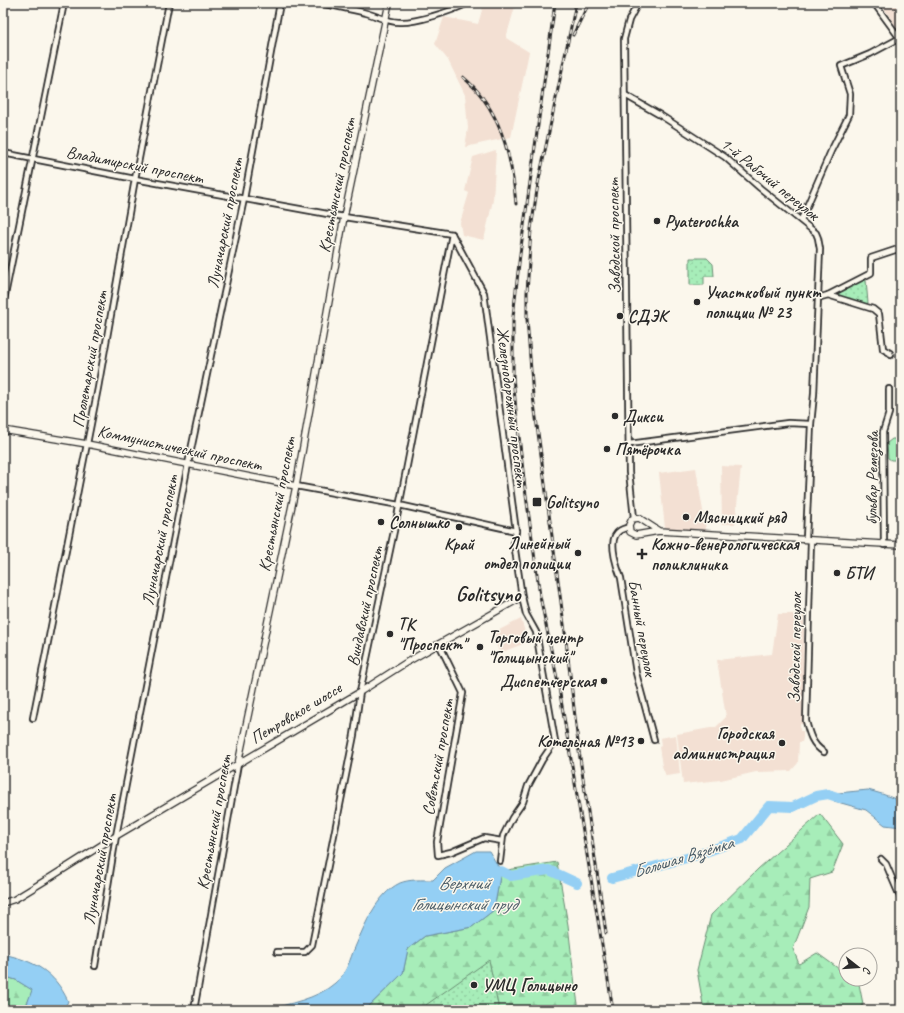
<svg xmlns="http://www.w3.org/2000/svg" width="904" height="1013" viewBox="0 0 904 1013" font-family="Caveat,sans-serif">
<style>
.built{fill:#f3e0d3}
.grass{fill:#a7edb9;stroke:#698c72}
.forest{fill:url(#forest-firs);stroke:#698c72}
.park{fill:url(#park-dots);stroke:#698c72}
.water{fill:#94cff4;stroke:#6a8da4}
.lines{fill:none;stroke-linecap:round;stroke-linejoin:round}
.river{stroke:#94cff4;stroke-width:10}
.minor-casing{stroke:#2b2b2b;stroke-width:8}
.tertiary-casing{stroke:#2b2b2b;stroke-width:8}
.minor{stroke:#fbf7ec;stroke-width:4.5}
.tertiary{stroke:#fbf7ec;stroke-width:5.5}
.rail-casing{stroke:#2b2b2b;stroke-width:3}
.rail{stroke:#fbf7ec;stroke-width:1.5;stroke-dasharray:4.5;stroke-linecap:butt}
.poi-dot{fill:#2b2b2b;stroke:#fbf7ec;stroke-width:1.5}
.labels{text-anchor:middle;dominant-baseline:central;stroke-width:3;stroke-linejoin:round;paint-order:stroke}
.street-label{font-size:17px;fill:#2b2b2b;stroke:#fbf7ec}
.poi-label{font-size:17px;font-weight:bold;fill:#2b2b2b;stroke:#fbf7ec;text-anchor:start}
.water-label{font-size:18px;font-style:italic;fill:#4a5c67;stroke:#fbf7ec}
.district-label{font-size:21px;font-weight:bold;fill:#2b2b2b;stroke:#fbf7ec}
</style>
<defs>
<pattern id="forest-firs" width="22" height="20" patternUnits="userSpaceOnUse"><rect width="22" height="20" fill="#a7edb9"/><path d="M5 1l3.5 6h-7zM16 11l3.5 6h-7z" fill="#90cb9f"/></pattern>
<pattern id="park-dots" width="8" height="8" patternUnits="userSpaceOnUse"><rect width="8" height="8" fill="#a7edb9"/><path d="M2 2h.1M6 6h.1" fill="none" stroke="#90cb9f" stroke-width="1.8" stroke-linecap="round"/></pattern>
</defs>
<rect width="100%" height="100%" fill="#fbf7ec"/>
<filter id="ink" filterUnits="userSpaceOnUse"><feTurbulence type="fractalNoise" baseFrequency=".025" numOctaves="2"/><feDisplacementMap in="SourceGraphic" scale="8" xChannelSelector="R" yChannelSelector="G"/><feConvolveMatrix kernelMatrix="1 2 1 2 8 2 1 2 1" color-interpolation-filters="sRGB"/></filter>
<g filter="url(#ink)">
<g class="built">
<path d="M484,3H516L506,38L529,52L511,137L465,147L468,128L465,95L448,60L435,44L444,17L478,24Z"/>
<path d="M880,3H901V35L890,17Z"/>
<path d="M496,150L493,200L484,240L462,235L460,223L469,193L465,191L473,157Z"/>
<path d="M721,466L741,467L735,524H722Z"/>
<path d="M696,468L706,530L665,528L659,473Z"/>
<path d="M778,614H804L803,724H800V731H803V738L802,742H799L798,763L791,771L756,772L721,780L683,784L677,734L716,727L726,717L717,660L772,654Z"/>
<path d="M521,619L528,642L500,653L491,634Z"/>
<path d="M676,735L680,774L666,776L662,766L659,747L661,746L660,738Z"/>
</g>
<path class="grass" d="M892,439H901V460H891L888,458L887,443Z"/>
<g class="forest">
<path d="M820,814L843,844L832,872L810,879L809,907L793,949L799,964L817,953L846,974V979H852L859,984L863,1004L860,1010H704L697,970L711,915L758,869Z"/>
<path d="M557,862L568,925L575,985L579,1010H365L403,973L408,949L425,936L472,927L494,910L501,871Z"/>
<path d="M3,976L16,980L33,990L27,1004L23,1010H3Z"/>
</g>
<g class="park">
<path d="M690,258H707L713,264L714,276H704V285H690Z"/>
<path d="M863,280H866L868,303L864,305L836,295V294Z"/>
<path d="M489,960L499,1010H419Z"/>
</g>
<g class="water">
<path d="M868,790L882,794L901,801V827L885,825L866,810L834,801L828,794Z"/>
<path d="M476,851H489L501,871L494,910L472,927L425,936L408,949L403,973L365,1010H265C288,1004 317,999 335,983C345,975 349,963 353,952C363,929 376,894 400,883C410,879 422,880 433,880L445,868Z"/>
<path d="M3,954C34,961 54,971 68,1001L64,1010H23L27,1004L32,990L16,980L3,976Z"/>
</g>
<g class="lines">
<g class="river">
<path d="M488,877L501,871L511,876L549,870L577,883"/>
<path d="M612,878L694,856L742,839L769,806L793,807L816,796L828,794L840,798"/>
</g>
<g class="minor-casing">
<g id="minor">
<path d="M318,3C334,6 351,9 366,13C377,16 388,22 399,22C416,23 452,11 468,3"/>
<path d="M874,3L901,40"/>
<path d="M625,95L660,115L725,157L760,188L816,233L818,238L820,249L814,394L811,424L806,539"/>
<path d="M3,153L135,179L344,217L452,234"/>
<path d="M801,220L831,151L849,115L850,94L841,66L870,54L900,38"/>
<path d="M452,234L484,293L516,531L514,543L522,597L526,614L536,632L555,741L542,760L528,786L523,802L512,818L503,836L500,861"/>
<path d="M828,295L871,273V258L901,248"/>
<path d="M818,298L828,295L873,309L879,314L883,349L890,353L891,355"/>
<path d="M3,305L64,3"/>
<path d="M629,444L788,423L811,424"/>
<path d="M296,486L399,505L516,531"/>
<path d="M634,518L629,472L624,39L629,20L638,3"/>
<path d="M629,527C623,529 618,530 615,536C610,546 617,568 621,578L636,673L654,740"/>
<path d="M811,540L806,721C809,733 812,745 824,752"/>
<path d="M884,545L883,432L889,413V389"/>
<path d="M439,644L463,693L437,842L438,855L451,852L484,838L502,841"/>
<path d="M33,718L98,388L135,179L169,3"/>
<path d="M881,859L886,864L901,899"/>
<path d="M277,952H305L312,945L354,735L360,692L398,512L452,234"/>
<path d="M95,966L116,836L188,464L244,199L280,3"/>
<path d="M194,1010L238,764"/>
</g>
</g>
<g class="tertiary-casing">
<g id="tertiary">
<path d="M3,430L87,444L296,486"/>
<path d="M659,531L639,518L632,519L629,525L630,532L636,535L659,531L901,545"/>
<path d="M238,764L296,486L344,217L389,3"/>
<path d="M3,903L15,899L51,877L116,836L360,692L407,662L522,597"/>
</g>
</g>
<use href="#minor" class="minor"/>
<use href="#tertiary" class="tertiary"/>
<g class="rail-casing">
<g id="rail">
<path d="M555,3L520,254L513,317V376L516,411L525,488L540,596L559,688L613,1010"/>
<path d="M576,3L538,184L531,229L527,293V319L533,396L565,632L579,751L606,933"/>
<path d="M573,35L589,3"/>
<path d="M463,77C470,83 477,90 482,97C505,127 513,167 516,204"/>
</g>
</g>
<use href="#rail" class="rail"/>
</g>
</g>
<g class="poi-dot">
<circle cx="657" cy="221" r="4"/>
<circle cx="697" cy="302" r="4"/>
<circle cx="620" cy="316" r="4"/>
<circle cx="615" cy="416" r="4"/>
<circle cx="607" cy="449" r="4"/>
<rect x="532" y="497" width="10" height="10" rx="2"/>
<circle cx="686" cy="517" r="4"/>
<circle cx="381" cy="522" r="4"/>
<circle cx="459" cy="527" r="4"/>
<circle cx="578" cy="553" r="4"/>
<path d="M640 548h4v4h4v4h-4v4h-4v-4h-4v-4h4z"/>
<circle cx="837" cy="573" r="4"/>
<circle cx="390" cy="634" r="4"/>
<circle cx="480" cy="647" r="4"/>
<circle cx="604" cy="681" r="4"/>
<circle cx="641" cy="741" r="4"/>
<circle cx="782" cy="743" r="4"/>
<circle cx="474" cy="985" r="4"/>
</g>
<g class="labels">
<g class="street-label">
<text transform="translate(135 165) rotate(11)">Владимирский проспект</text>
<text transform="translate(770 179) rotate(39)">1-й Рабочий переулок</text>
<text transform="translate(337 185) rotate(-79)">Крестьянский проспект</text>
<text transform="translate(225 223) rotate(-79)">Луначарский проспект</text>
<text transform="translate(614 236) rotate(-91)">Заводской проспект</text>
<text transform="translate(90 359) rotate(-80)">Пролетарский проспект</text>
<text transform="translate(512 407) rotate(83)">Железнодорожный проспект</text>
<text transform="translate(180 448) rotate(12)">Коммунистический проспект</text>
<text transform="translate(872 478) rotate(-89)">бульвар Ремезова</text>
<text transform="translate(277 504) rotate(-79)">Крестьянский проспект</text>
<text transform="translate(160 540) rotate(-79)">Луначарский проспект</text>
<text transform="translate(365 606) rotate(-78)">Виндавский проспект</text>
<text transform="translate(642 628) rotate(80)">Банный переулок</text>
<text transform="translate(795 648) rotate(-89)">Заводской переулок</text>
<text transform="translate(296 713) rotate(-31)">Петровское шоссе</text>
<text transform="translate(438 757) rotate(-80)">Советский проспект</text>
<text transform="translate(214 822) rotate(-80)">Крестьянский проспект</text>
<text transform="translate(100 859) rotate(-80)">Луначарский проспект</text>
</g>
<g class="poi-label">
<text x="665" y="221">Pyaterochka</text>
<text x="705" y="292">Участковый пункт<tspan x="705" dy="20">полиции № 23</tspan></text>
<text x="628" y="316">СДЭК</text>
<text x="623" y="416">Дикси</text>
<text x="615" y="449">Пятёрочка</text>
<text x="546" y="502">Golitsyno</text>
<text x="694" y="517">Мясницкий ряд</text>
<text x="389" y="522">Солнышко</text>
<text x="570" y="543" text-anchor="end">Линейный<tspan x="570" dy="20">отдел полиции</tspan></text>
<text x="459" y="544" text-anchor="middle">Край</text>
<text x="651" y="544">Кожно-венерологическая<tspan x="651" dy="20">поликлиника</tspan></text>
<text x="845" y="573">БТИ</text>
<text x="398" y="624">ТК<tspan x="398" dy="20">"Проспект"</tspan></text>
<text x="488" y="637">Торговый центр<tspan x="488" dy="20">"Голицынский"</tspan></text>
<text x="596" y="681" text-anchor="end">Диспетчерская</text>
<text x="774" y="733" text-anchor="end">Городская<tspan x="774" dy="20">администрация</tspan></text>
<text x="633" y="741" text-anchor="end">Котельная №13</text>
<text x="482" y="985">УМЦ Голицыно</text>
</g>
<g class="water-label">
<text transform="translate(683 857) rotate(-17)">Большая Вязёмка</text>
<text x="464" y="883">Верхний<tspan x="464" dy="21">Голицынский пруд</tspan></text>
</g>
<g class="district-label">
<text x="488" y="594">Golitsyno</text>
</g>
</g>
<rect width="904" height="1013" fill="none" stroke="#fbf7ec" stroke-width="16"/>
<rect x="8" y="8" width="888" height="997" fill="none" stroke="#2b2b2b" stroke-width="1.5" filter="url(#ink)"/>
<g transform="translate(858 967) rotate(107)"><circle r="19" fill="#fbf7ec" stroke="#a8a59f"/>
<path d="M0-3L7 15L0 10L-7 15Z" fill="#2b2b2b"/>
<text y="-6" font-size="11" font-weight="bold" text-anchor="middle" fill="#2b2b2b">С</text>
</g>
</svg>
